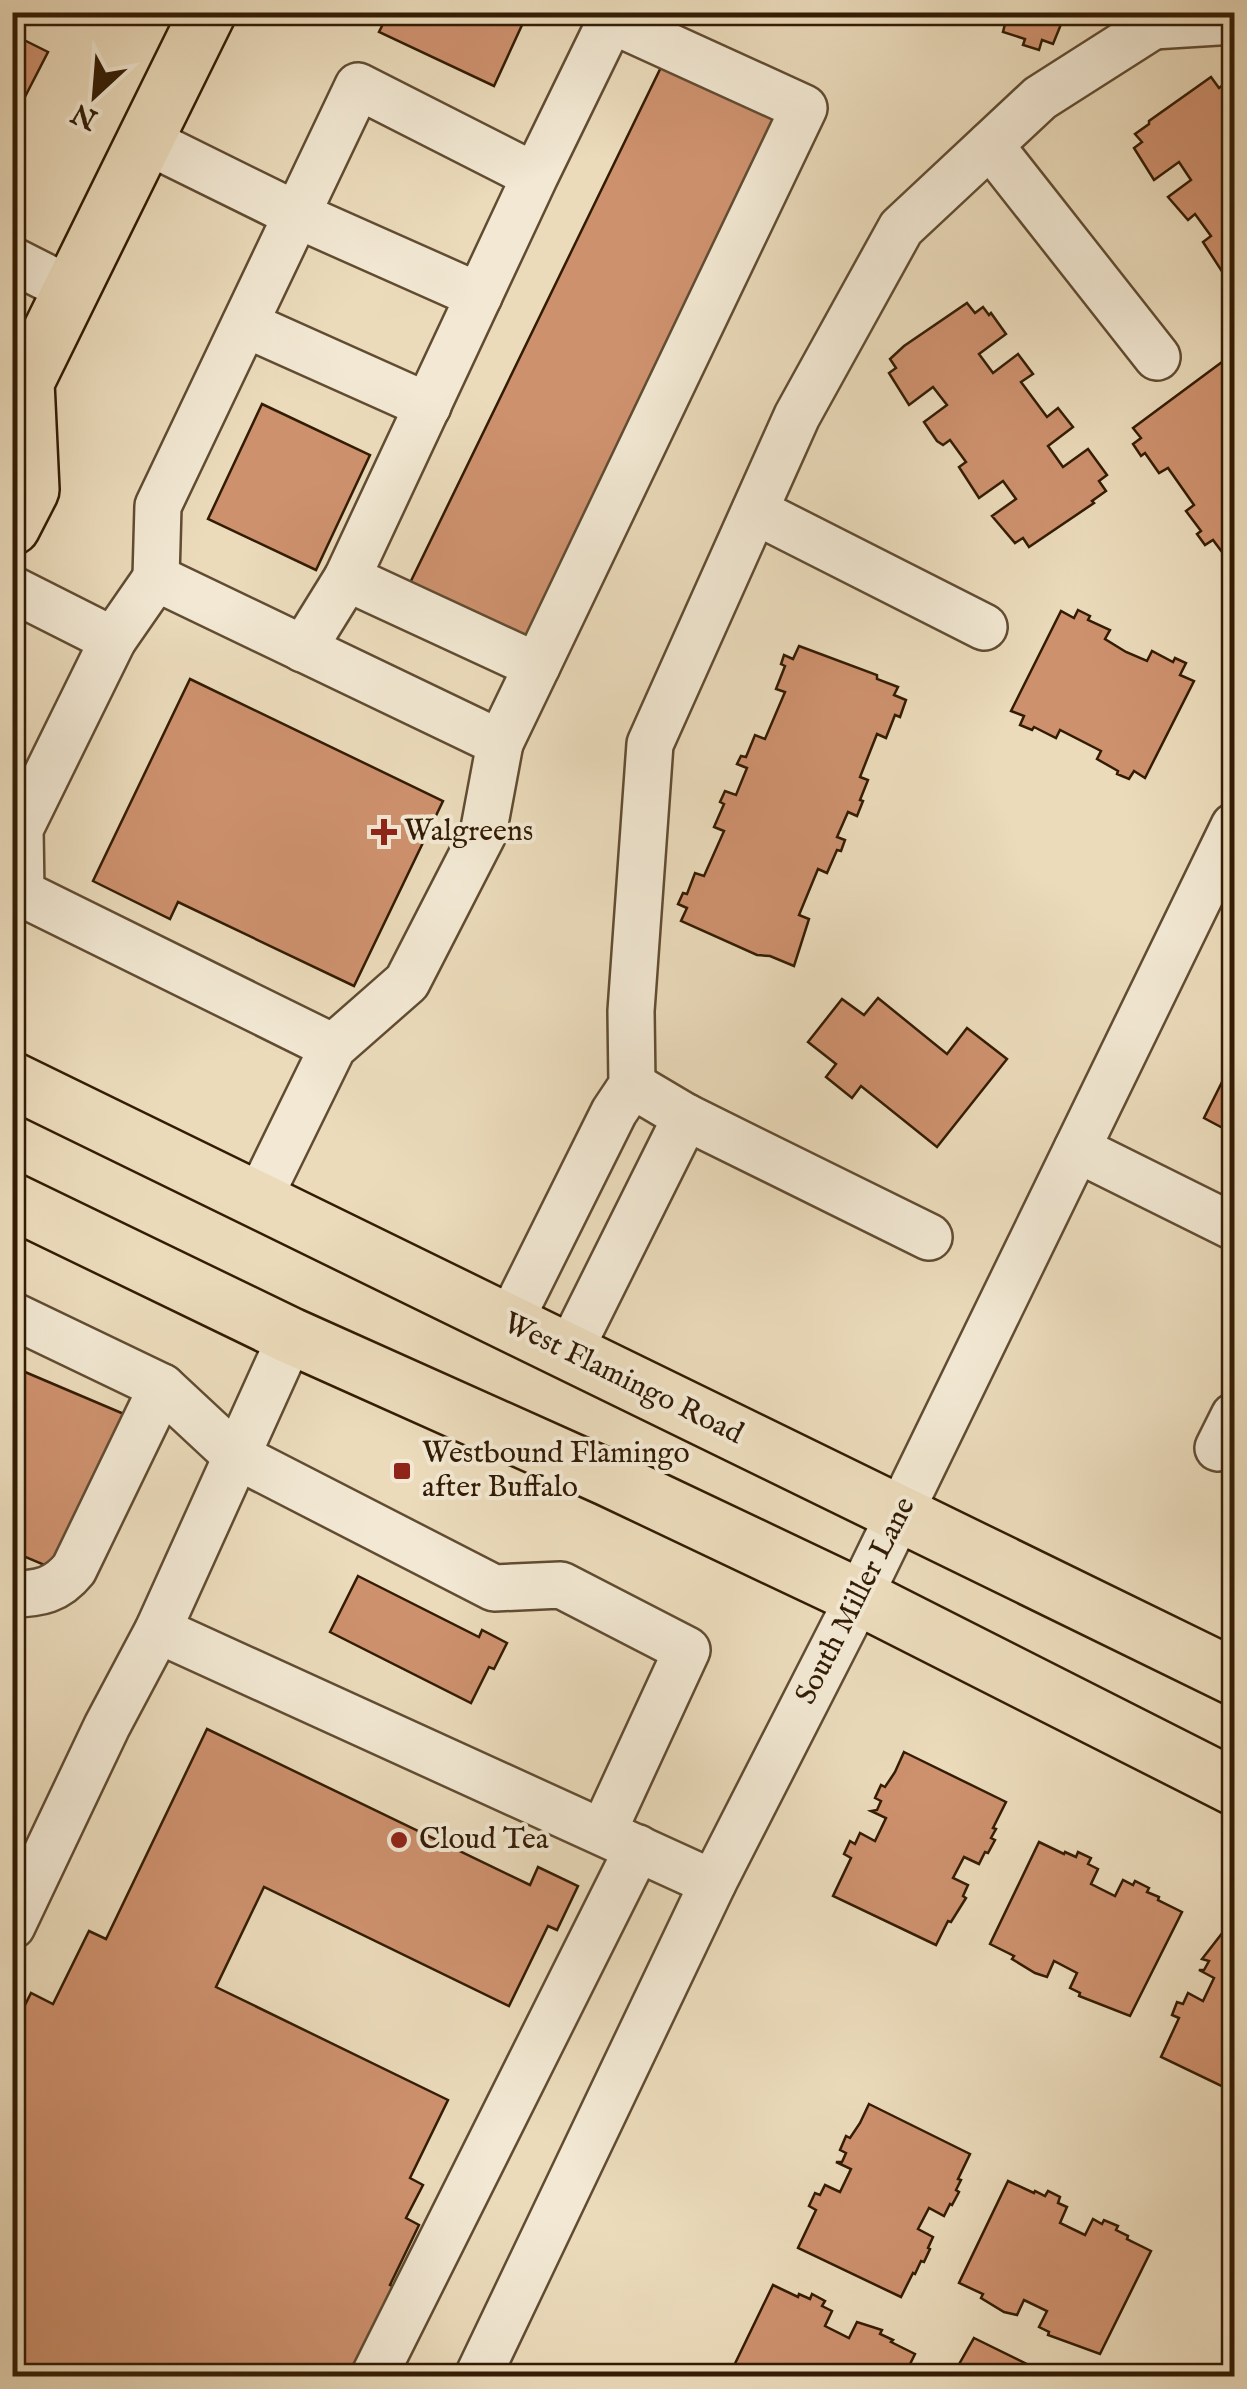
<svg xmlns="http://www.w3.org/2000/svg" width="1247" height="2389" viewBox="0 0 1247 2389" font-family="'IM FELL English',serif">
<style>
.building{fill:#ce916e;stroke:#331c04;stroke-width:2.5}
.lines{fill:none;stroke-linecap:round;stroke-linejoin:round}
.minor-casing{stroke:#614c32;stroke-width:50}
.major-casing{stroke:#331c04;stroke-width:60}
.minor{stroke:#f2e8d3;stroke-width:45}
.major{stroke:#ebdbbb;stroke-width:55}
.poi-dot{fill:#8f2418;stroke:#f2e8d3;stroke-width:4}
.labels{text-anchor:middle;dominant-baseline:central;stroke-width:8;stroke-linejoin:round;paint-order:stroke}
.poi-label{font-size:30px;fill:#331c04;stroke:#f2e8d3;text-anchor:start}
.street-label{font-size:30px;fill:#331c04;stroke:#f2e8d3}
</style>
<rect width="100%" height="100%" fill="#ebdbbb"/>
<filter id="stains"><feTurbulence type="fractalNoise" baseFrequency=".002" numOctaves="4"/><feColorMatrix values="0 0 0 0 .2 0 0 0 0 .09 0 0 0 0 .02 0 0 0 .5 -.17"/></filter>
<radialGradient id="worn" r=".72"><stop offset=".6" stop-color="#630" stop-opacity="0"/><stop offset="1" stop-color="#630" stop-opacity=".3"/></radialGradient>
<g class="building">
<path d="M389,12H528L494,86L379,32Z"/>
<path d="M972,12H1066L1053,44L1042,40L1039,50L1023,45L1025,39L1003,32L1005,24Z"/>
<path d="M12,34L48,52L12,122Z"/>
<path d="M666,57L789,118L533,643L410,583Z"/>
<path d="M1211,77L1219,88L1227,82L1234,89V121L1224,128L1234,142V265L1223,273L1203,242L1211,236L1195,214L1188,220L1168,197L1191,180L1179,162L1154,180L1134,148L1142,142L1135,134L1149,124V121Z"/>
<path d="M967,303L975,313L983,307L989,315L991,313L1006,334L979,354L993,373L1018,354L1033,374L1021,382L1047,417L1058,408L1073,427L1048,446L1063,467L1088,449L1107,475L1099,481L1106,491L1092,501L1094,503L1029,547L1023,538L1015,543L992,516L1016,499L1003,481L979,498L959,467L966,462L950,440L943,445L937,441L924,422L947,405L933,387L909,405L889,373L896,368L890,359L904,346Z"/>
<path d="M1222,362L1232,375L1234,372V542L1222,552L1213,540L1205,545L1197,534L1201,531L1186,511L1194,505L1168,468L1159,473L1145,453L1141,456L1133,444L1141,438L1133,428Z"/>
<path d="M262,404L370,455L316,570L208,519Z"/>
<path d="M1078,610L1090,616L1088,620L1110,630L1105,639L1126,652L1147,661L1152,651L1173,662L1175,658L1186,663L1180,675L1194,681L1145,778L1134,771L1129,779L1117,774L1118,771L1097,759L1101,751L1060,730L1056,738L1034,727L1032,730L1020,725L1024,716L1011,711L1061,611L1074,618Z"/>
<path d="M799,646L877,675V679L898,687L894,695L906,700L900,717L895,715L886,738L877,734L860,777L868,780L860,800L863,801L857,816L848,812L837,837L845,840L841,851L837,850L827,873L818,869L799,915L809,919L794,966L770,956L757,955L681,921L687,908L678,904L683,893L687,894L695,873L704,876L724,831L714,827L724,804L720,802L725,791L736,795L747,768L737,764L741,756L746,757L755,735L765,739L785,692L776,689L785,666L781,664L784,655L793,659Z"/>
<path d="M190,679L443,801L354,986L178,902L170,919L93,881Z"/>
<path d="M878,998L947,1054L967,1028L1007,1059L937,1147L861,1086L852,1098L826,1077L836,1064L808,1042L842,999L864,1015Z"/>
<path d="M1234,1058V1134L1204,1118Z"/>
<path d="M18,1369L138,1420L61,1572L21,1555L12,1574V1382Z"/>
<path d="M358,1576L479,1637L482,1630L507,1643L494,1669L489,1667L471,1703L330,1632Z"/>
<path d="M207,1729L530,1885L538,1867L578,1886L557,1930L548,1926L509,2006L264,1887L216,1987L448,2100L410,2178L423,2185L406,2218L419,2225L390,2285L407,2293L367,2376H329L319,2371L316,2376H12V2031L31,1993L53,2004L89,1931L106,1939Z"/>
<path d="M904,1752L1006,1802L993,1828L996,1829L991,1838L995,1840L988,1853L985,1852L979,1864L964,1857L953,1878L968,1885L963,1896L966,1898L951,1922L948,1921L936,1945L833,1896L851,1858L844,1854L850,1841L855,1844L860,1833L875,1841L886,1818L871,1811L877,1810L881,1801L875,1798L881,1785L885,1787L895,1772Z"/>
<path d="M1039,1842L1064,1854L1065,1852L1076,1857L1078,1852L1091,1858L1088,1864L1098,1869L1091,1884L1115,1896L1123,1880L1133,1885L1135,1881L1149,1888L1147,1892L1159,1897L1158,1900L1182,1912L1130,2016L1079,1996L1080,1993L1070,1988L1077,1973L1054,1961L1047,1977L1035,1973L1012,1959L1014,1956L990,1944Z"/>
<path d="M1233,1912L1234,1913V2092L1161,2057L1179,2018L1172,2015L1177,2002L1183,2004L1188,1993L1203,2001L1214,1978L1199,1970H1204L1209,1961L1202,1959L1223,1932Z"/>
<path d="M869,2104L970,2154L958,2179L961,2180L956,2190L959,2192L952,2205L950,2204L944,2216L929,2208L918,2229L933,2237L928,2248L930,2249L924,2262L921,2261L915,2274L913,2273L901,2297L798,2248L816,2210L809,2206L815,2193L820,2195L825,2185L840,2192L851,2169L836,2162H842L846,2153L840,2150L846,2136L850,2138L860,2123Z"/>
<path d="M1008,2181L1034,2193L1035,2191L1045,2196L1048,2191L1060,2197L1058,2203L1067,2207L1060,2223L1085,2235L1093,2219L1102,2224L1104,2220L1118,2226L1116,2230L1128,2236L1127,2239L1151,2251L1100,2354L1048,2335L1049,2332L1039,2327L1047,2311L1024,2300L1017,2315L1004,2312L981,2298L983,2294L959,2283Z"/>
<path d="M773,2285L798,2297L799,2294L810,2299L812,2294L825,2301L822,2306L832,2311L825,2326L849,2338L857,2322L882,2330L880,2334L893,2340L891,2342L915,2354L904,2376H729Z"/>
<path d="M974,2338L1051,2376H948L951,2371L954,2373Z"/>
</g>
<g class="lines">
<g class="minor-casing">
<g id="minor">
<path d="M1153,26L1234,21"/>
<path d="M145,140L297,215L479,296"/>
<path d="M990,145L1157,357"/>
<path d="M12,260L71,290"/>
<path d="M245,324L428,406"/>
<path d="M755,511L984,627"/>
<path d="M156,578L158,506L358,86L535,176L347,578L537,666L804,108L611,20L535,176"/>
<path d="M12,589L113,640"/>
<path d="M303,649L347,578"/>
<path d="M500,743L537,666"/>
<path d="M632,1085L686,1117L929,1237"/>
<path d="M1077,1149L1234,1227"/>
<path d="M258,1200L333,1047L21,893L20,829L113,640L156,578L500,743L483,834L407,982L333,1047"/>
<path d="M12,1315L162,1387L235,1455L494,1588L561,1585L687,1650L603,1832"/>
<path d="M509,1323L614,1112L632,1085L631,1011L650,744L797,416L901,228L1040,98L1153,26L1150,12"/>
<path d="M569,1352L686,1117"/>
<path d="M1218,1448L1234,1416"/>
<path d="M12,1594C40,1594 57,1590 74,1569L162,1387"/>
<path d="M158,1630L713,1883"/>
<path d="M12,1926L107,1726L158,1630L291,1336"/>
<path d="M374,2376L638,1848"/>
<path d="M478,2376L713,1883L859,1597L1234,826"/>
</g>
</g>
<g class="major-casing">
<g id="major">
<path d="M12,527L31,490L26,382L208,12"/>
<path d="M12,1080L1234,1677"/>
<path d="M12,1201L291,1336L608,1478L859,1597L1234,1787"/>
</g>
</g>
<use href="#minor" class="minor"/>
<use href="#major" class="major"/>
</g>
<g class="poi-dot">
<path d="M379 817h10v10h10v10h-10v10h-10v-10h-10v-10h10z"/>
<rect x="392" y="1461" width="20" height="20" rx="5"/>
<circle cx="399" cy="1840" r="10"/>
</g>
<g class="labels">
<g class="poi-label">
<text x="404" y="832">Walgreens</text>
<text x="422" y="1454">Westbound Flamingo<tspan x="422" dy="34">after Buffalo</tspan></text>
<text x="419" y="1840">Cloud Tea</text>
</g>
<g class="street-label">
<text transform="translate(623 1379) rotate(26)">West Flamingo Road</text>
<text transform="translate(856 1601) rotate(-63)">South Miller Lane</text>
</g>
</g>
<rect width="1247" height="2389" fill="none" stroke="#ebdbbb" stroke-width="50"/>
<rect x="15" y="15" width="1217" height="2359" fill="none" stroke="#331c04" stroke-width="5"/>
<rect x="25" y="25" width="1197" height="2339" fill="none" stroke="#331c04" stroke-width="2.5"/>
<g transform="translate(95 95) rotate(206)" stroke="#f2e8d3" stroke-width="8" paint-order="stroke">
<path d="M0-8L18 38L0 25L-18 38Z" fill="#331c04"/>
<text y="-15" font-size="28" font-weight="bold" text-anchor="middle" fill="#331c04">N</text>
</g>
<rect width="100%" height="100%" filter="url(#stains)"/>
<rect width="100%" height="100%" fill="url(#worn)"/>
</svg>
